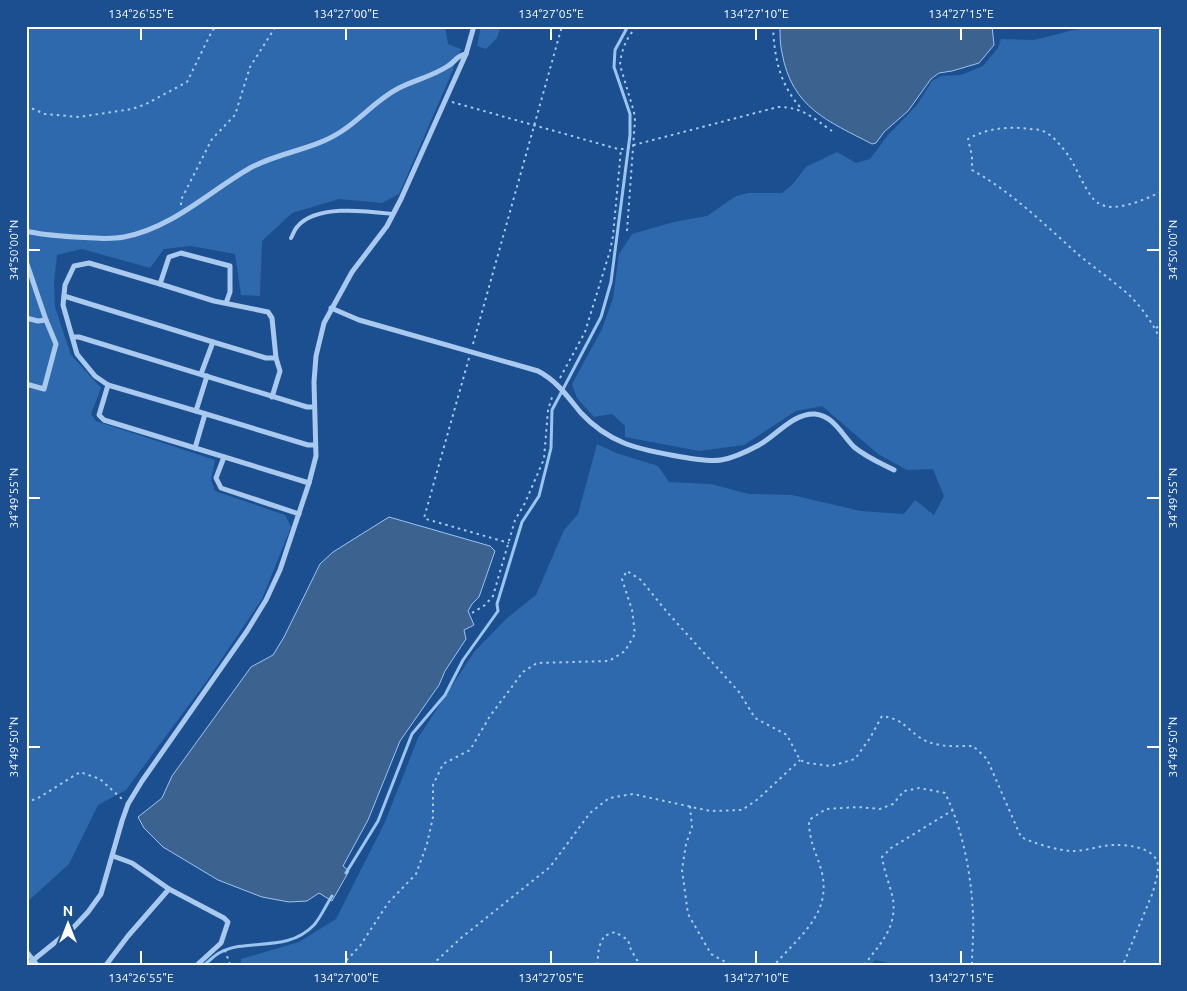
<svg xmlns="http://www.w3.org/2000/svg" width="1187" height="991" viewBox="0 0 1187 991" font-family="Ubuntu,sans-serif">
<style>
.green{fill:#2e69ad}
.water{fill:#3c6290;stroke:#9cc4f0}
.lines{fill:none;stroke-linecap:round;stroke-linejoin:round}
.stream{stroke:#9cc4f0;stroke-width:3}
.path{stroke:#a9c9ee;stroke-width:2;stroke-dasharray:2.5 4;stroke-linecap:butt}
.lane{stroke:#a9c9ee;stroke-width:4}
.street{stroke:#a9c9ee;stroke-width:5}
.ticks{fill:none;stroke:#fff;stroke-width:2}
.neatline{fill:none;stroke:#fff;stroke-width:2}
.ticks-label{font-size:12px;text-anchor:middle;fill:#fff}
</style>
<rect width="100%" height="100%" fill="#1b4f8f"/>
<g class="green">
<path d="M26,26H445L448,44L461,49L450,77L399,194L382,203L339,199L292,213L262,241L260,296L241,295L235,254L191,246L164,249L150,268L82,249L57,255L54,283L55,307L71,355L101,388L91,414L96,421L215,460L211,480L215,491L285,515L291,527L262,599L206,682L126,790L98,805L69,864L26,903Z"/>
<path d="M481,26H501L497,38L486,49L477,46Z"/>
<path d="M1090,26H1161V965H899L875,960L870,965H241V959L299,942L336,919L385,822L418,738L474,652L507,618L536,595L564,530L578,514L597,444L616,453L658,466L669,482L711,484L749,494L792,495L861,511L904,514L915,500L934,515L944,496L933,469L907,470L878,454L822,406L796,411L744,445L699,451L625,437V426L612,414L594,417L577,398L572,384L602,329L613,298L619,254L632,234L674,222L707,216L736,196L749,193H782L792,185L806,167L837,152L856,163L870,159L888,135L917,105L932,81L941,76L961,75L983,66L998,48L1001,39L1034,40Z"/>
</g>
<g class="water">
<path d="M780,26H992L994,45L979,63L952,71L939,73L931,79L908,111L884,132L876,143L872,144C828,121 792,108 782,53C780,44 780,35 780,26Z"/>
<path d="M389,517L490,546L495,551L479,597L472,604L468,611L474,625L464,630L466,639L445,671L439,685L400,741L368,820L343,866L349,871L332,901L319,893L307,901L289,902L262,897L218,880L163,847L144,828L138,817L162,798L172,776L251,667L273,655L284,637L320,564L333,552Z"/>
</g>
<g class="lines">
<g class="stream">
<path d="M346,873L378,821L412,734L445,695L463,660L498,611L497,604L522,522L539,496L551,448L552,410L601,317L611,282L630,135V114L614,67L615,50L628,26"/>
<path d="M204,965C209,961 214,956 219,953C248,937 286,954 314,925C321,917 326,905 332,896"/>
</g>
<g class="path">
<path d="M773,26C774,57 780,86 802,109"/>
<path d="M452,102L618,149H624L634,145L778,107C803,107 813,118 832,131"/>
<path d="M26,106L45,114L79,117L132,109L146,104L187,82L212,31L216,26"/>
<path d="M1161,192C1145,199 1115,214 1098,203C1088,197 1077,169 1070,158C1064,149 1053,135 1043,131C1040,129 1035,130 1031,129C1010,126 987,128 968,139L972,156V170C1012,192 1046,226 1080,256C1096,269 1113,281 1128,294C1142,307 1154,325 1161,341"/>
<path d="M181,205V200L212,139L235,115L250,67L276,26"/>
<path d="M627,231L635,120L634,112L620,65C621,50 627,37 637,26"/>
<path d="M1156,328L1161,324"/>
<path d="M473,344L562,26"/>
<path d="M469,358L424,518L426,519L509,543"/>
<path d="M560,378L585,332L610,251L613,236L621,149"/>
<path d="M472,613L485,605L493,596L515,520L525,503L544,459L548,410L553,394"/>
<path d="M26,803L40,797L80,772L100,779L122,799"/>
<path d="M690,806L692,827L686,844L682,870L688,914L711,954L731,965"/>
<path d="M225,950L230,965"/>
<path d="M342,965L360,946L388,903L416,874L427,844L433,817V785L443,764L470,750L490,716L523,672L537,663L609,661L625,651L635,634L632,610L622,579L627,571L641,580L667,612L739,692L755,718L787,735L800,760L807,763L831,766L855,759L870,738L882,716C902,719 904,726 919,737C934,748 956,746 973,746L987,759L1021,837C1033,843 1059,851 1073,851C1087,851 1101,845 1115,845C1128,845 1151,847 1157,861C1160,870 1155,883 1153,892L1123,965"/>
<path d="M432,965L461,938L550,867L590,813L609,798L633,794L710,811L742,810L758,799L800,760"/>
<path d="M597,965L599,947L604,936L615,932L628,940L631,950L640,965"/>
<path d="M770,965L777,962C801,935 831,913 822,873C817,853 809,843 809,820L826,809L858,807L880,809L893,804L904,791L919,788L945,793C963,830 971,873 973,914C974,931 972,948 972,965"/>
<path d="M864,965C880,944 897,928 893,899C890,885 884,871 882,857L891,848L953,810"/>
</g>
<path class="lane" d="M291,238C293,235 294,230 297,227C316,204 367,211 393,214"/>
<g class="street">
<path d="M26,231C42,235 59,236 75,237C92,238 108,240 124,237C172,228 210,191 250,168C279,152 314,150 342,131C362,118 377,99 399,88C415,80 433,76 448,66C455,62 457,55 466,54"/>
<path d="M26,261L46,320L38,321L26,318"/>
<path d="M160,284L214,301L268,312L272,318L276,358H266L213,342"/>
<path d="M64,296L213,342L201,374"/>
<path d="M331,308L359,320L538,371C557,381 567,396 581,413C593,426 607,436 624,443C641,450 703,463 721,460C733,458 748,451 759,445C777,435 793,413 815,414C834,416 842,435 854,447C866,457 880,463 894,470"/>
<path d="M73,337H79L307,407H314"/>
<path d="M207,376L196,411L108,385L95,376L77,354L63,305L65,285L74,266L89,263L160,284L169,257L181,253L230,266V292L226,303"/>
<path d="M26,384L44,389L56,344L46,320"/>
<path d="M108,385L99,415L104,420L195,448"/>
<path d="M272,397L280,371L276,358"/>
<path d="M196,411L308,445H315"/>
<path d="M205,414L195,448L309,483"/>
<path d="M224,457L216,478L221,488L299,514"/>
<path d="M113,856L132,863L169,889L224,918L228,922L221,943L197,965"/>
<path d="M26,951L37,965"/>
<path d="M27,965L73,928L88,912L101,894L122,821L128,804L142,781L247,631L266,600L280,570L309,483L316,456L314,382L316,356L324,323L352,272L387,226L401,199L466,54L474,26"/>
<path d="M106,965L128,936L169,889"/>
</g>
</g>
<path class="ticks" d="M141,28V40M346,28V40M551,28V40M756,28V40M961,28V40M28,250H40M1147,250H1160M28,498H40M1147,498H1160M28,747H40M1147,747H1160M141,951V964M346,951V964M551,951V964M756,951V964M961,951V964"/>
<rect width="1187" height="991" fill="none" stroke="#1b4f8f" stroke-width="55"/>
<g transform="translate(68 924)" stroke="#1b4f8f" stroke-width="4" paint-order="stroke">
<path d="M0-4L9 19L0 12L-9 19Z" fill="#ffffff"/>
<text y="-8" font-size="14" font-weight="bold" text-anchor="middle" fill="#ffffff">N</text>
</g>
<rect x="28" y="28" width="1132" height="936" class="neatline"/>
<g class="ticks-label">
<text x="141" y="18">134°26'55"E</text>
<text x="346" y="18">134°27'00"E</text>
<text x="551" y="18">134°27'05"E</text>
<text x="756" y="18">134°27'10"E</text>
<text x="961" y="18">134°27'15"E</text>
<text transform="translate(14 250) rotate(-90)" y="4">34°50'00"N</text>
<text transform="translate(1173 250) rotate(-90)" y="4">34°50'00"N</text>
<text transform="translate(14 498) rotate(-90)" y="4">34°49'55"N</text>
<text transform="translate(1173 498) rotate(-90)" y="4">34°49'55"N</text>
<text transform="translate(14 747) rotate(-90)" y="4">34°49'50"N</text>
<text transform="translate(1173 747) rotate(-90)" y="4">34°49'50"N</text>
<text x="141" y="982">134°26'55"E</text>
<text x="346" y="982">134°27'00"E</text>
<text x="551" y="982">134°27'05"E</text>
<text x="756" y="982">134°27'10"E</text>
<text x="961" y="982">134°27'15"E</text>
</g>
</svg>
